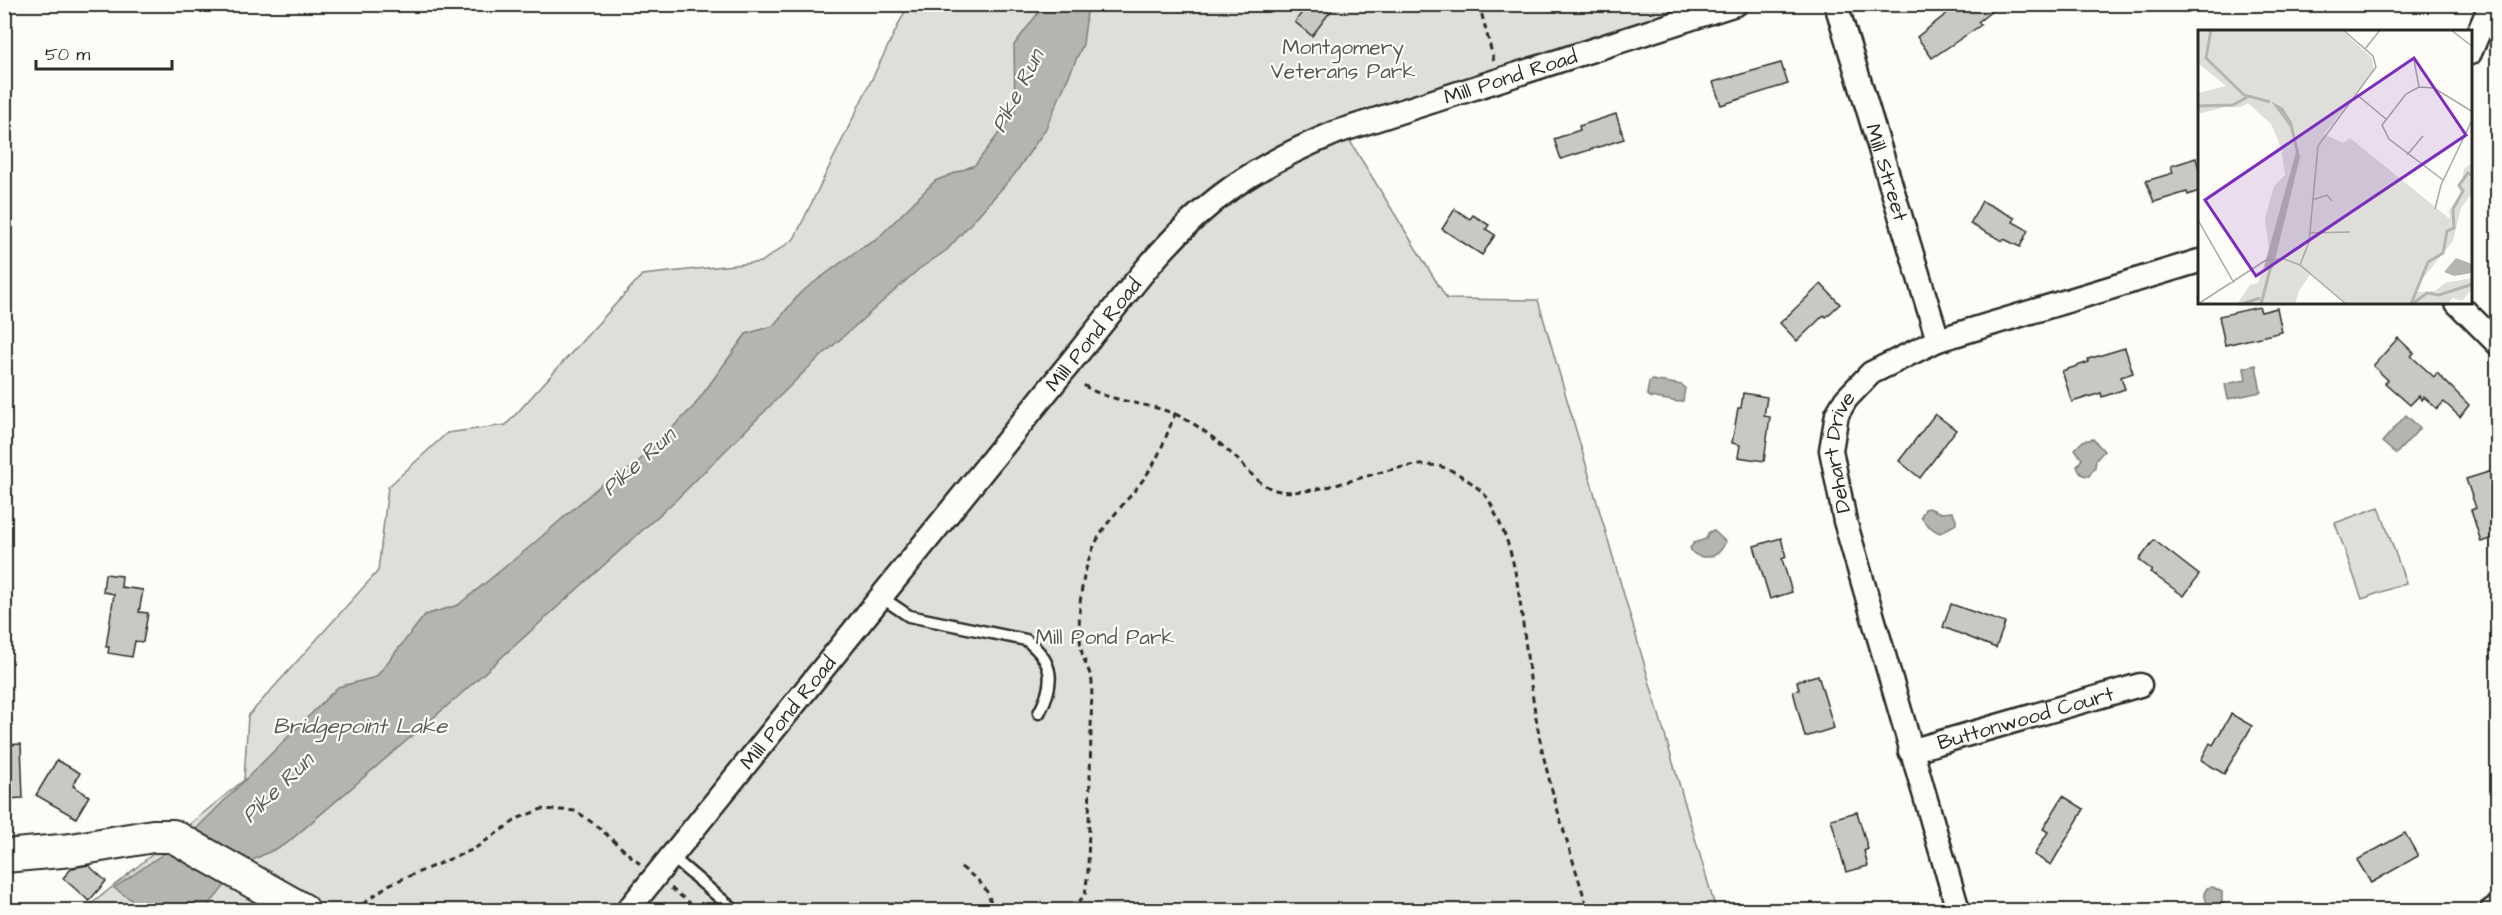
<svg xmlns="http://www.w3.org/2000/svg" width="2502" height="915" viewBox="0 0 2502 915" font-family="'Architects Daughter',sans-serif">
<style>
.green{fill:#dfdeda;stroke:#858482;stroke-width:1.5}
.water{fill:#b5b4b1;stroke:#7e7d7b;stroke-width:1.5}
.building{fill:#c9c8c4;stroke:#2b2b2b;stroke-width:1.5}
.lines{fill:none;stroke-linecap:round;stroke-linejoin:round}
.lane-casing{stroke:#2b2b2b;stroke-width:15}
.street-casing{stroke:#2b2b2b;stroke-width:27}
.secondary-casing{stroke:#2b2b2b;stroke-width:36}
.path{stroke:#2b2b2b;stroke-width:3;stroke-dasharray:6 4.5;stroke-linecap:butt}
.lane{stroke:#fdfcf7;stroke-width:10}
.street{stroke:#fdfcf7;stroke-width:22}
.secondary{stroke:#fdfcf7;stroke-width:32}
.labels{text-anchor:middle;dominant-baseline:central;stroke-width:4.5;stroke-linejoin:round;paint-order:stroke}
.park-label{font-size:21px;fill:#585857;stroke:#fdfcf7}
.street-label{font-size:21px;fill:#2b2b2b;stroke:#fdfcf7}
.water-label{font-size:22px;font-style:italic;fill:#5b5b5a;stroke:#fdfcf7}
.inset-river{fill:none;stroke:#b5b4b1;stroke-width:3}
.inset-road{fill:none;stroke:#a9a8a5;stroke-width:1.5}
.view{fill:#7b2cbf;fill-opacity:0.15;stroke:#7b2cbf;stroke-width:3}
.inset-edge{fill:none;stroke:#2b2b2b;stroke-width:3}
</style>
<rect width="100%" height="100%" fill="#fdfcf7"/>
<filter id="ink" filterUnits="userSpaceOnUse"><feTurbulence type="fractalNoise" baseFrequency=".0167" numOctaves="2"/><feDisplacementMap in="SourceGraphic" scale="12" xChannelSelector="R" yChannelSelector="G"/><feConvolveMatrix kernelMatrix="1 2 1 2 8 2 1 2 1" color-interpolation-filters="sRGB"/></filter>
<g filter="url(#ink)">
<g class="green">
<path d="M908,5H1693L1337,120L1447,299L1538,300L1716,910H84L244,780L248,716L378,571L388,487L447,433L506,425L642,275L761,262L794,239Z"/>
<path d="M2379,507L2406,583L2362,599L2335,523Z"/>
</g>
<g class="water">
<path d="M1044,5H1088L1083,44L1045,130L1014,175L947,250L919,269L808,368L677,499L461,694L286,844L248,862L226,884L205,910H147L114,888L189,836L338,687L376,677L425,615L458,605L532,545L603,483L633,467L694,406L746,334L773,326L800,293L858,250L876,240L935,181L975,165L1015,112L1014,45Z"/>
<path d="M2256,365L2261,392L2228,399L2225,384L2246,380L2244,368Z"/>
<path d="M1652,380L1682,385L1685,388L1683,401L1679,402L1650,397L1647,394L1649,382Z"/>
<path d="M2406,415L2420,428L2396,454L2382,442Z"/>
<path d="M2093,439L2104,451L2096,460L2095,467L2089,476C2082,476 2079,473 2077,466L2082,459L2075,449L2083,441Z"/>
<path d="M1929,508L1941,513L1952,512L1956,519V524L1940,533C1933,530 1924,523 1921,517L1925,509Z"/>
<path d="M1713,530L1726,542C1724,544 1723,548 1720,551C1712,560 1694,559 1690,548L1694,543L1706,539L1708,533Z"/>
<path d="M2213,887L2222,892V903L2226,905V910H2205L2207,904L2204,893L2207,888Z"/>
</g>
<g class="building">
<path d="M1308,4H1336L1312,36L1295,22Z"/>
<path d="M1959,4H2001L1978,22L1981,25L1932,58L1917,37Z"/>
<path d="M1781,63L1788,84L1721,105L1713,82Z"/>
<path d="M1616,114L1624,139L1561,159L1554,139L1580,130L1579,126Z"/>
<path d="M2196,158L2199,169V191L2188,195L2187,192L2154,202L2146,181L2173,173L2171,166Z"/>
<path d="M1982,201L2015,218L2013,222L2028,230L2020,247L2004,239L2003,241L1970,224Z"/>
<path d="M1455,209L1470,219L1473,215L1489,225L1486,229L1495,235L1482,255L1442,229Z"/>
<path d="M1821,284L1840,304L1826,317L1824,315L1797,341L1780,323Z"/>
<path d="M2259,307L2261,312L2277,308L2282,332L2225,345L2219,316Z"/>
<path d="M2398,338L2414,353L2411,356L2434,377L2437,373L2469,405L2460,417L2444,402L2437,409L2424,397L2422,400L2419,396L2410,405L2385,383L2388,380L2373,366Z"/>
<path d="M2125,348L2133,373L2121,377L2125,389L2102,397L2101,393L2072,402L2062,371L2089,362L2088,359Z"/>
<path d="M1743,393L1767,397L1764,416L1770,417L1764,461L1738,457L1740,445L1732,443L1738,408H1741Z"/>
<path d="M1935,414L1956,430L1920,478L1899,461Z"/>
<path d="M2495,470L2498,478V536L2481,542L2471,510L2476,508L2466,479Z"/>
<path d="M1781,538L1786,557L1782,559L1792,592L1770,599L1754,546Z"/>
<path d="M2154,540L2199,575L2184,596L2150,572L2152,570L2139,560Z"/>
<path d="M105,574L122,576L121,587L143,590L139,612L148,613L143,642L135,641L132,657L108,653L109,647H106L114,594L103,592Z"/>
<path d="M1951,604L2005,623L1996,648L1943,627Z"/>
<path d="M1818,675L1834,728L1805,737L1793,691L1799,690L1797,681Z"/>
<path d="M2231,714L2252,726L2224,774L2201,760L2210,743L2213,745Z"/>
<path d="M21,744L23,798L6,799L4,745Z"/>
<path d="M57,760L80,773L73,786L89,796L76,818L36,795Z"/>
<path d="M2063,796L2084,809L2051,865L2034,855L2048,832L2043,829Z"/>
<path d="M1857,812L1868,849L1864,851L1868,866L1846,872L1831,819Z"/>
<path d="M2405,833L2418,856L2371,883L2357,860Z"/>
<path d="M88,865L106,881L89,901L63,878L72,868Z"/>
</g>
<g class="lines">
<g class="lane-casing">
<g id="lane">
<path d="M881,597L909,616L1026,640C1055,662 1055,683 1039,713"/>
<path d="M672,857L734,910"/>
</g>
</g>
<g class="street-casing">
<g id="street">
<path id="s1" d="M1836,4L1938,340"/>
<path d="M2470,53L2486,15"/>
<path d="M2457,303L2498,344"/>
<path id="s2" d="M1910,751L2140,685"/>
<path id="s3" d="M628,910L1146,269C1204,200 1254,166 1337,132L1736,4"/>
<path id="s4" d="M1958,910L1845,521L1831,450L1837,414L1846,399L1871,373L1938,340L2199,261"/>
<path d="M2492,910L2498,907"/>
</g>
</g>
<g class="secondary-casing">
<path id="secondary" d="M4,856L72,850L153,836H173L303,910"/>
</g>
<g class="path">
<path d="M1479,4L1494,61"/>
<path d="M1175,414C1198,424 1219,442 1237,459C1249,471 1261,488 1280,491C1332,498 1406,451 1448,469C1460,474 1476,485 1485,495C1490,500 1493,509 1496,515C1514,550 1518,586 1523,624C1528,664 1533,705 1541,745C1553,801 1572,856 1588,910"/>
<path d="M961,867C979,881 989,886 992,910"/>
<path d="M671,888L698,910"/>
<path d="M355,910L388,885L474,849L519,818L542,809L576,811L597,826L641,865"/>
<path d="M1071,910L1085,895L1088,871L1092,682C1090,670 1082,659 1081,647C1076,609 1082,559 1105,527C1120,506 1140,487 1153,465C1162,449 1168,431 1175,414C1147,402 1104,402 1081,383"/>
</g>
<use href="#lane" class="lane"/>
<use href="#street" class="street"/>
<use href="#secondary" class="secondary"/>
</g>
</g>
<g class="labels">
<g class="park-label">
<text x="1343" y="47">Montgomery<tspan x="1343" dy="24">Veterans Park</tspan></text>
<text x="1105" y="637">Mill Pond Park</text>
</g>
<g class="street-label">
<text stroke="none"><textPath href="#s3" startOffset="1244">Mill Pond Road</textPath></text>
<text stroke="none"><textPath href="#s1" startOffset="176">Mill Street</textPath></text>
<text stroke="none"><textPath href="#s3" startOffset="740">Mill Pond Road</textPath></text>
<text stroke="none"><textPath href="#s4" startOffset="476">Dehart Drive</textPath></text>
<text stroke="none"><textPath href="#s3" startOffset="254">Mill Pond Road</textPath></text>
<text stroke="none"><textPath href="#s2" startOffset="120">Buttonwood Court</textPath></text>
</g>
<g class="water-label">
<text transform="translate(1018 91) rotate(-63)">Pike Run</text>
<text transform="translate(639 462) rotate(-42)">Pike Run</text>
<text x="360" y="726">Bridgepoint Lake</text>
<text transform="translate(278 788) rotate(-44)">Pike Run</text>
</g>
</g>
<g transform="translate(2198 30)">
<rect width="274" height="274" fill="#fdfcf7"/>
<path d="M0,0H143L174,28L176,40L126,104L145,113L152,108L252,189L251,181L263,162L259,156L264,152L266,139L274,133V163L263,178L255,211L222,252L219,262L237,261L247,253L274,248V259L264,271L255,268L249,274H149L113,243L101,261L97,274H39L52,255L60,253L71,221L67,188L76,156L87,145L83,117L73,94L50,73L43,77H27L0,84V63L28,56L0,33Z" fill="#dfdeda"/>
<path d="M73,71L85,78L94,92L102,127L75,238L66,237L98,122L92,97ZM258,228L274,234V243L256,246L246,242Z" fill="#b5b4b1"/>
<path class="inset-river" d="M13,0L8,28L46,65L72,72M0,76L35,75L51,66M44,274L62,268M63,274L73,236M213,274L230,232L245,223L249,201L256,198L255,179L265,161L261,155L270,143L275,146M214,274L229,263L241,265L275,254"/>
<path class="inset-road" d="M253,0L275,17M167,19L182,0M216,30L221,57M158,64L188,89M209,125L225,106M245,150L191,109L184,95L208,64L221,57L236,58L275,82M114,170L129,165L134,171M237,179L243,155L275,88M0,190L36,253M111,203L152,202M102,235L111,212L120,116L178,37L175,26L145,0M0,274L68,230L86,229L102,235L148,274"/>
<path class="view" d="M216,28L268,105L58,246L7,170Z"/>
<rect width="274" height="274" class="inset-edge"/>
</g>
<rect width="2502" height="915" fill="none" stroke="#fdfcf7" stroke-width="24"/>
<rect x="12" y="12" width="2478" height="891" fill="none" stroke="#2b2b2b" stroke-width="2" filter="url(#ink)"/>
<path d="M36 60v9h136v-9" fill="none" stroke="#2b2b2b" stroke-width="3"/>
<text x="45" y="60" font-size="18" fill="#2b2b2b" stroke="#fdfcf7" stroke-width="4.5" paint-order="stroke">50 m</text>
</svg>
